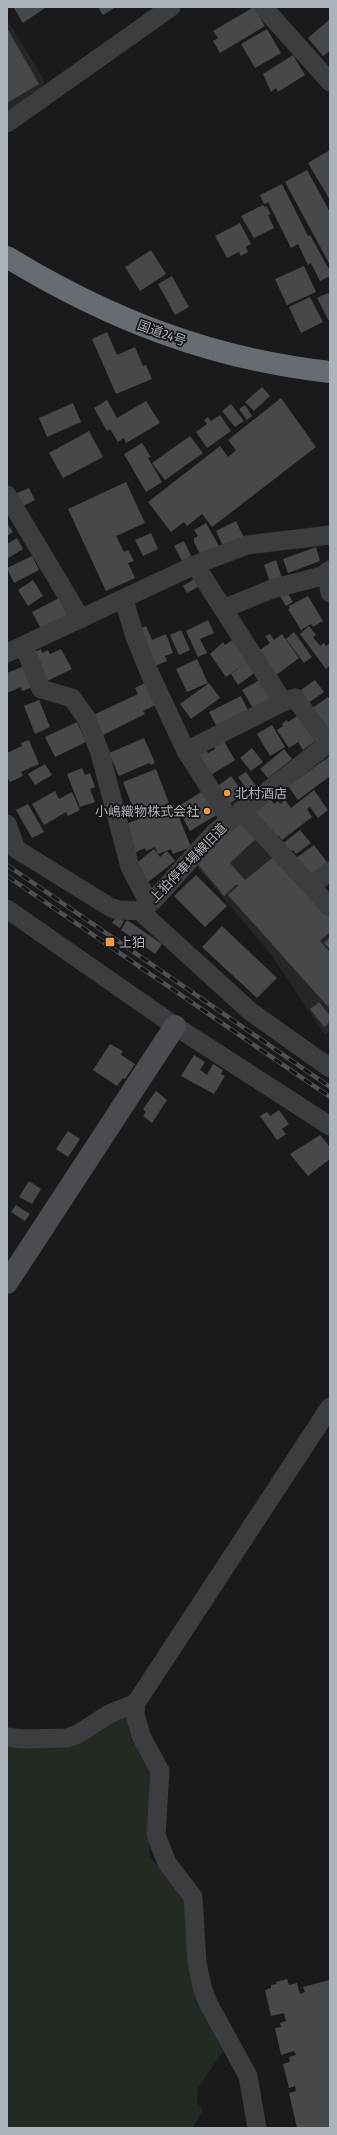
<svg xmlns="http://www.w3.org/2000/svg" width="337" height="2135" viewBox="0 0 337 2135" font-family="'Fira Sans Condensed','Noto Sans JP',sans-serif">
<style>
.built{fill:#262629}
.green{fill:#222a22}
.building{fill:#47484c}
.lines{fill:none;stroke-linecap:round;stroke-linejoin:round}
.street{stroke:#3b3d41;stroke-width:19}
.secondary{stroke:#494c51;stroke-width:22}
.highway{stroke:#676b72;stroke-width:22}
.rail-casing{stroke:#4e5156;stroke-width:4.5}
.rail{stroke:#151517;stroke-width:3;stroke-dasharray:9;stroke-linecap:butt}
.poi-dot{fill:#eb9e43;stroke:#151517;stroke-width:1.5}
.labels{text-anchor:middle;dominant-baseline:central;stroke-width:3.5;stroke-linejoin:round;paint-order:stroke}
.street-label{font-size:13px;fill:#adb3bb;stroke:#151517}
.poi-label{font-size:13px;fill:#adb3bb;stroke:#151517;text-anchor:start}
</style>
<rect width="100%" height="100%" fill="#1a1a1c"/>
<g class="built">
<path d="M7,20L44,80V88L7,113Z"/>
<path d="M244,816L330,911V1031L325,1035L269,952L194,863Z"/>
</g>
<path class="green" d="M117,1716L127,1718L131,1740L148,1763L153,1778L148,1819L150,1857L182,1894L187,1909L189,1974L200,2007L223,2051L198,2088L197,2102L203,2110L193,2128H7V1743Z"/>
<g class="building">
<path d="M16,7H44L45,8L23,23L14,8Z"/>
<path d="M98,7H116L103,15Z"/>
<path d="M254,7L265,26L220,53L213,41L218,38L213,31Z"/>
<path d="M330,19V51L323,56L308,38Z"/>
<path d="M7,28L39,84L7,103Z"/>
<path d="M267,29L281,53L255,68L241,44Z"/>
<path d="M293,55L305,75L278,92L276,88L271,92L263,74Z"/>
<path d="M330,150V200L308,163Z"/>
<path d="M307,170L330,212V265L285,182Z"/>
<path d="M282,184L308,236L310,235L330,271V276L320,281L311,263L308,265L298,244L291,248L268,202L264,204L260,195Z"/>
<path d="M263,205L264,207L266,206L271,214L268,215L274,228L254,238L241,216Z"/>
<path d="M240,223L251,244L246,247L248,252L241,256L239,252L227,258L215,236Z"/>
<path d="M151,250L166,274L140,291L125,267Z"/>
<path d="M304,266L316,292L287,305L275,279Z"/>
<path d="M172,276L189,307L175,315L158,284Z"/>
<path d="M328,293L330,295V323L317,298Z"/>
<path d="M310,297L323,322L301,333L289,307Z"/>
<path d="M107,332L117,355L135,347L143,366L146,365L152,379L116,394L92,339Z"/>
<path d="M262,387L270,396L254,411L245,402Z"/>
<path d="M281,398L316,447L212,527L202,514L187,526L184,522L171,532L148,502L220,446L228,457L236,450L228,440Z"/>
<path d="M107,400L117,418L146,401L160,423L126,443L124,438L118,442L110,429L107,431L94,408Z"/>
<path d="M73,403L81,422L47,437L39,418Z"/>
<path d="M231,404L244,421L235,427L222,411Z"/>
<path d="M245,405L252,416L247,420L239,409Z"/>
<path d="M220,415L231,431L207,448L196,432L207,424L204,420L208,417L211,421Z"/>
<path d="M89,431L103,457L63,478L49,453Z"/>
<path d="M190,436L203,453L165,480L152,463Z"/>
<path d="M142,443L151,457L148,458L162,482L146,492L124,454Z"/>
<path d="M126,482L145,523L116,536L124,552L128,550L134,561L128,563L135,578L106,591L68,509Z"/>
<path d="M29,488L35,500L23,506L17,493Z"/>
<path d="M236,521L244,538L224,548L216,531Z"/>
<path d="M7,523L13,532L7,536Z"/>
<path d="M206,523L219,546L201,556L194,542V538L198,536L194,530Z"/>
<path d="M151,533L158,549L143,556L135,540Z"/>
<path d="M17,538L23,549L7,559V544Z"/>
<path d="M184,541L191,556L182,561L174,546Z"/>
<path d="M316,547L320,561L288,573L283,559Z"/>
<path d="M32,556L39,570L14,583L7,568Z"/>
<path d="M276,560L282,578L270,583L264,565Z"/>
<path d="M196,578L201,585L187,593L183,586Z"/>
<path d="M33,580L43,596L28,606L18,590Z"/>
<path d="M285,589L293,602L286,606L278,593Z"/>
<path d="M308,596L323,621L313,627L311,624L301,630L288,609L290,608L289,606Z"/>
<path d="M59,598L68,616L41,629L32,612Z"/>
<path d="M208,620L214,633L200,639L207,653L198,657L186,631Z"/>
<path d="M146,626L152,640L166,634L173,653L165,656L167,661L152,667L138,629Z"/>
<path d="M309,626L316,635L313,637L320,646L324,643L326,646L330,643V666L326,669L300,634Z"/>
<path d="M181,630L190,650L179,655L170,635Z"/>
<path d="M294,632L312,657L304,663L286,639Z"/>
<path d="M270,634L274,640L282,634L299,658L275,676L257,652L270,643L265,636Z"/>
<path d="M235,638L257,671L238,685L231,674L247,662L226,677L210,654L223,642L225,645Z"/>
<path d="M41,649L42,653L48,650L50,654L61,649L72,669L47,681L32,653Z"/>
<path d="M197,659L208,683L187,692L176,669Z"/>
<path d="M24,666L33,687L22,691L21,687L7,693V673Z"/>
<path d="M261,679L272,698L253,708L242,690Z"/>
<path d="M315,680L324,692L307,704L298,692Z"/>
<path d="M149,681L160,703L143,711L145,714L101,736L91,716L138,694L135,688Z"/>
<path d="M209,683L220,698L191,719L180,704Z"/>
<path d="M241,696L249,713L218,729L209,712Z"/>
<path d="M328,697L330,699V729L323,734L307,712Z"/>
<path d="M39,700L50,727L35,734L24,706Z"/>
<path d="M302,713L315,741L303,750L298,742L289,748L277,730L283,726L282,724L287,720L288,722Z"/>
<path d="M77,722L86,742L55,757L45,737Z"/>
<path d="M272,725L285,747L270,756L257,734Z"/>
<path d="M144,738L155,763L151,765L149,763L119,776L109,753Z"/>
<path d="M222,738L235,760L208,777L194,752L204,746L208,753L215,749L212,744Z"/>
<path d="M29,740L39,764L21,772L23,776L10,782L7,777V753L22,746L21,743Z"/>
<path d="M252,748L263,762L251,771L240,758Z"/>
<path d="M284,749L292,759L268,778L260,769Z"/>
<path d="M330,756V776L298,800L288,786Z"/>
<path d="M45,764L52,775L35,785L28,774Z"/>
<path d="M82,768L85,775L90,773L95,787L90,789L95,802L80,807L67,774Z"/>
<path d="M156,769L169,803L136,816L123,782Z"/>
<path d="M246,772L256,786L248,791L238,777Z"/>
<path d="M231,776L244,794L226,806L214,789Z"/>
<path d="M314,790L328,810L318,818L310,807L307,809L312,817L282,840L278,835L273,838L254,812L271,799L274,804L278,801L280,804L285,800L291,808Z"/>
<path d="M55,791L59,799L72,792L80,810L68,816L66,812L44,825L32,804Z"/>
<path d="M203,791L218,814L190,831L177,807Z"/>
<path d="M28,804L44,832L32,838L16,810Z"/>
<path d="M174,805L191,847L173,854L171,849L158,854L155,847L146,851L145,848L130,855L121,826Z"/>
<path d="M243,819L259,836L230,863L245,880L276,855L330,913V932L320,941L330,952V1009L228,895L238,886L237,884L224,896L196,862Z"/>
<path d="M300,830L311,843L296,854L293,850L288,854L281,845Z"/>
<path d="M314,845L330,866L311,880L296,858Z"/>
<path d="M154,849L160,857L167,851L175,861L147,883L133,866Z"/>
<path d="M196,875L227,906L205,927L174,896Z"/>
<path d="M117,916L124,921L120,928L112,923Z"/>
<path d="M127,920L162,944L155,954L121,930Z"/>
<path d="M222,926L277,978L257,998L202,947Z"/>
<path d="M330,937V949L324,943Z"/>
<path d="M319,1002L330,1016V1022L324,1027L310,1009Z"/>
<path d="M110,1044L123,1051L121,1055L135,1064L125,1079L123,1078L117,1086L93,1070Z"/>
<path d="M194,1055L205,1062L200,1070L207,1075L213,1064L223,1070L221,1074L225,1076L214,1094L181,1076Z"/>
<path d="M156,1091L167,1100L152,1123L143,1116L146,1112L143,1109Z"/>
<path d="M279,1110L289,1124L282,1129L286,1134L277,1140L260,1116L267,1112L270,1116Z"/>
<path d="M68,1131L80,1139L68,1157L56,1149Z"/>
<path d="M320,1135L330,1147V1159L308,1176L290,1154Z"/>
<path d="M29,1181L41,1189L32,1204L19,1197Z"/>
<path d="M16,1205L30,1214L25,1221L11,1212Z"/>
<path d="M287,1979L289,1985L297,1983L300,1994L305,1992L303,1987L329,1980L330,2128H297L289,2093L296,2091L295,2086L289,2088L283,2064L290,2062L289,2057L296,2055L294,2051L281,2055L275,2028L281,2027L280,2023L286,2021L284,2013L271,2016L265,1990L271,1988V1985L277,1984L276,1982Z"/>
</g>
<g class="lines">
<g class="street">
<path d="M263,7L330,82"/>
<path d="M7,123L171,7"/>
<path d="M7,495L81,619"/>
<path d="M195,565L283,702L295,698L328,743"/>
<path d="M327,572L330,593"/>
<path d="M124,600L135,637L150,674L186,751L230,820"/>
<path d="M223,609L272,589L322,576L330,570"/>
<path d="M24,646L41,689L72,698L87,719L100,753L130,867L149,903"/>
<path d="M7,653L195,565L247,545L330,535"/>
<path d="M186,751L283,702"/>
<path d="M241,810L330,907"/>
<path d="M7,824L16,849L110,907L118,910L140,911L251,1012L330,1068"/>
<path d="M311,886L330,871"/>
<path d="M7,909L175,1026L330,1126"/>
<path d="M141,910L154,900L214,833L330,742"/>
<path d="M7,1737L23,1739L67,1738L78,1734L109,1714L136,1703"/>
<path d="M257,2128L248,2076L208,2003L202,1987L197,1963L193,1897L167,1863L156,1835L160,1771L141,1736L135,1714L136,1703L330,1407"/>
</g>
<path class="secondary" d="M7,1283L175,1026"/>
<path class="highway" d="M7,257C109,319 211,359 330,372"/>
<g class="rail-casing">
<g id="rail">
<path d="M7,865L330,1087"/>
<path d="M7,876L330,1097"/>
</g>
</g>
<use href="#rail" class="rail"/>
</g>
<g class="poi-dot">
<circle cx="227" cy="793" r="4"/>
<circle cx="207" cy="811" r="4"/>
<rect x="105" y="937" width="10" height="10" rx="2"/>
</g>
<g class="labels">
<g class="street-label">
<text transform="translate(162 333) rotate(20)">国道24号</text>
<text transform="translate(188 863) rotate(-46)">上狛停車場線旧道</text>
</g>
<g class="poi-label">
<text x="235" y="793">北村酒店</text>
<text x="199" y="811" text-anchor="end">小嶋織物株式会社</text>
<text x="119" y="942">上狛</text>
</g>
</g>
<rect width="337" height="2135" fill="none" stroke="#adb3bb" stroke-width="16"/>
</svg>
